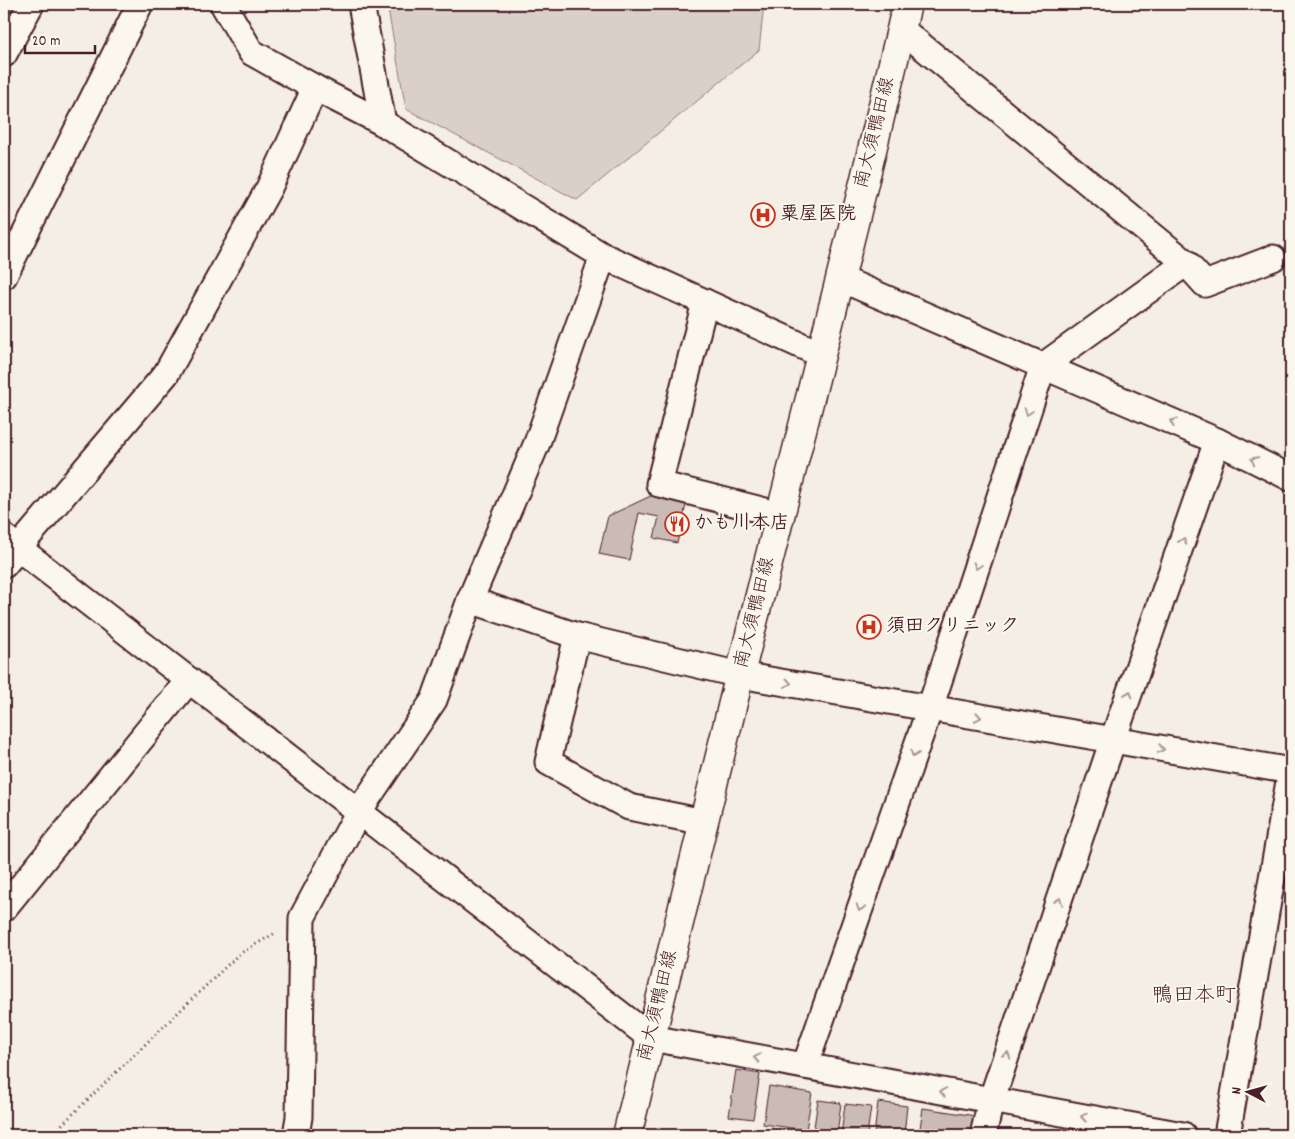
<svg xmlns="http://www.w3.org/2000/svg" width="1295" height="1139" viewBox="0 0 1295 1139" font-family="Dekko,'Klee One',sans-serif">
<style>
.green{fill:#dbd0c9;stroke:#92787a}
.building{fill:#cabbb6;stroke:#4a1f2b}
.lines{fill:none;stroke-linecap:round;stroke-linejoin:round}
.street-casing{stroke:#4a1f2b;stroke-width:29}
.secondary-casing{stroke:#4a1f2b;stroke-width:31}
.path{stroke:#4a1f2b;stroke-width:3;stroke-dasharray:1 4;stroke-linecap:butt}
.street{stroke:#fbf7ec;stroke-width:25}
.secondary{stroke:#fbf7ec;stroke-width:28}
.oneway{stroke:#ab9695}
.labels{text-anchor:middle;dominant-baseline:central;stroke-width:4;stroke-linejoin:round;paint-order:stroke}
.street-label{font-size:19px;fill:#4a1f2b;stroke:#fbf7ec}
.poi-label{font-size:19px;font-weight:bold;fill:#4a1f2b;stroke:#fbf7ec;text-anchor:start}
.quarter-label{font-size:21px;fill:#4a1f2b;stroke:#fbf7ec}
</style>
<rect width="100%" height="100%" fill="#f4eee4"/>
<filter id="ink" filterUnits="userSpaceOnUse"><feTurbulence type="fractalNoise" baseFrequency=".02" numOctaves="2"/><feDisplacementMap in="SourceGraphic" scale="10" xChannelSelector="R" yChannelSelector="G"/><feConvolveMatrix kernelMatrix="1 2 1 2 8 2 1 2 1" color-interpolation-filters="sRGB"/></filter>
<g filter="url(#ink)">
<path class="green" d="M387,4H764L759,50L577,200L406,109Z"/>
<g class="building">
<path d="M655,494L687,501L677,543L654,538L659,517L639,513L629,560L599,554L608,516Z"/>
<path d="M736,1070L760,1074L753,1119L729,1116Z"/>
<path d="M769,1086L812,1093L806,1130L763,1124Z"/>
<path d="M818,1100L841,1103L837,1135L813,1134Z"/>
<path d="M878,1102L907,1106L904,1135H874Z"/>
<path d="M845,1104L871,1107L867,1135H841Z"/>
<path d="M923,1108L976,1116L973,1135H919Z"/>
<path d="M709,1129L750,1135H708Z"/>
<path d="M761,1129L788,1133L787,1135H760Z"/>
</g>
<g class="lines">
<g class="street-casing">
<g id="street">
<path d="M223,4L251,52L315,88L383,123L603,256L820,354"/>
<path d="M361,4L383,123"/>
<path d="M901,29L1186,263L1205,284L1273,258"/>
<path d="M4,54L31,4"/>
<path d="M4,276L140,4"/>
<path d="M841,279L1217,441L1291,478"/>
<path d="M705,302L659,484L781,515"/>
<path d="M4,537L651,1038L1183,1135"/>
<path d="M4,565L166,374L269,188L315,88"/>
<path d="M470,600L577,636L740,675L1291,771"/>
<path d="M577,636L548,762L629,807L704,822"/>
<path d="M4,908L189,680"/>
<path d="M805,1066L930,708L1043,366L1186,263"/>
<path d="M296,1135L299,1117L302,918L359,811L434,700L470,600L537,443L603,256"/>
<path d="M983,1135L991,1101L1113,740L1217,441"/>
<path d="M1227,1135L1291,770"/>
</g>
</g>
<g class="secondary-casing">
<path id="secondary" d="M627,1135C666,982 701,828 740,674C796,451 855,228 907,4"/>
</g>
<g class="path">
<path d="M4,1125L15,1135"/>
<path d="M51,1135L239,954L277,932"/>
</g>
<use href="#street" class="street"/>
<use href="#secondary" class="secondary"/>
</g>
<defs><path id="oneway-chevron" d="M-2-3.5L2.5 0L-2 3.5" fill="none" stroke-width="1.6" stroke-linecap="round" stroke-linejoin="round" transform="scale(1.25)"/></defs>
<g class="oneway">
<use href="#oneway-chevron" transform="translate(1028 412) rotate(108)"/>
<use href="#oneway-chevron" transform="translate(1173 422) rotate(-156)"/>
<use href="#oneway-chevron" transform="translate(1254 460) rotate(-153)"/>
<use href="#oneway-chevron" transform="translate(1183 541) rotate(-71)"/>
<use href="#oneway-chevron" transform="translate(977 566) rotate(108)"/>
<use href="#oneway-chevron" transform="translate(788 683) rotate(10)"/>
<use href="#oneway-chevron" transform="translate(1129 694) rotate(-71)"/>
<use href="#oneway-chevron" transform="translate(978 717) rotate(10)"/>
<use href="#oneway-chevron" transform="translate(1161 749) rotate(10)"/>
<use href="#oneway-chevron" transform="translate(914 754) rotate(109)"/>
<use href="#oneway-chevron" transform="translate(1059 901) rotate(-71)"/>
<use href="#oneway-chevron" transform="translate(860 908) rotate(109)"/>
<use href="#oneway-chevron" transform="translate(1007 1055) rotate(-71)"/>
<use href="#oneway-chevron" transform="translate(757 1058) rotate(-170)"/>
<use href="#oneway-chevron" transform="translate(943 1092) rotate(-169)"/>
<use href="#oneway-chevron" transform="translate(1084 1117) rotate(-170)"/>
</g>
</g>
<defs>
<g id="hospital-ring" transform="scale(1.25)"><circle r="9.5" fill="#fbf7ec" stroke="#c8321e" stroke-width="1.5"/><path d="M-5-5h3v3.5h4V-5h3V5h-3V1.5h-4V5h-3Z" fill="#c8321e"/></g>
<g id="restaurant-ring" transform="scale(1.25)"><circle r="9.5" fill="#fbf7ec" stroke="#c8321e" stroke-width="1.5"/><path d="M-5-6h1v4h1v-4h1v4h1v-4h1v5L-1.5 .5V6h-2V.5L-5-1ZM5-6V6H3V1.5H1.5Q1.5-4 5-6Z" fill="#c8321e"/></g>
</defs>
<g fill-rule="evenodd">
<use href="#hospital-ring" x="763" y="215"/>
<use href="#restaurant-ring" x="677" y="524"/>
<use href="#hospital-ring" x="869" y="627"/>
</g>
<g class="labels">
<g class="street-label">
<text transform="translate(876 133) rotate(-76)">南大須鴨田線</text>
<text transform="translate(756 613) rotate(-76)">南大須鴨田線</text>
<text transform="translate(659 1006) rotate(-76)">南大須鴨田線</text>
</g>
<g class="poi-label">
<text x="780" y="215">粟屋医院</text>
<text x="694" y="524">かも川本店</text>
<text x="886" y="627">須田クリニック</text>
</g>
<g class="quarter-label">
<text x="1194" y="997">鴨田本町</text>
</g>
</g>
<rect width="1295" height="1139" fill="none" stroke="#fbf7ec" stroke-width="20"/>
<rect x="10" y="10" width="1275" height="1119" fill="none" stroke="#4a1f2b" stroke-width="2" filter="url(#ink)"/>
<g transform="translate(1248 1092) rotate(276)" stroke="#fbf7ec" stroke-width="4" paint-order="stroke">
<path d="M0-4L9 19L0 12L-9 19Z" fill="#4a1f2b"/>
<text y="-8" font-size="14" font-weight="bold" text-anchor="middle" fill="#4a1f2b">N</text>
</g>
<path d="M25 45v8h70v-8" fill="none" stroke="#4a1f2b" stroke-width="2.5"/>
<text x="32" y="45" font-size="15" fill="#4a1f2b" stroke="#fbf7ec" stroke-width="4" paint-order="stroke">20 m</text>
</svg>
